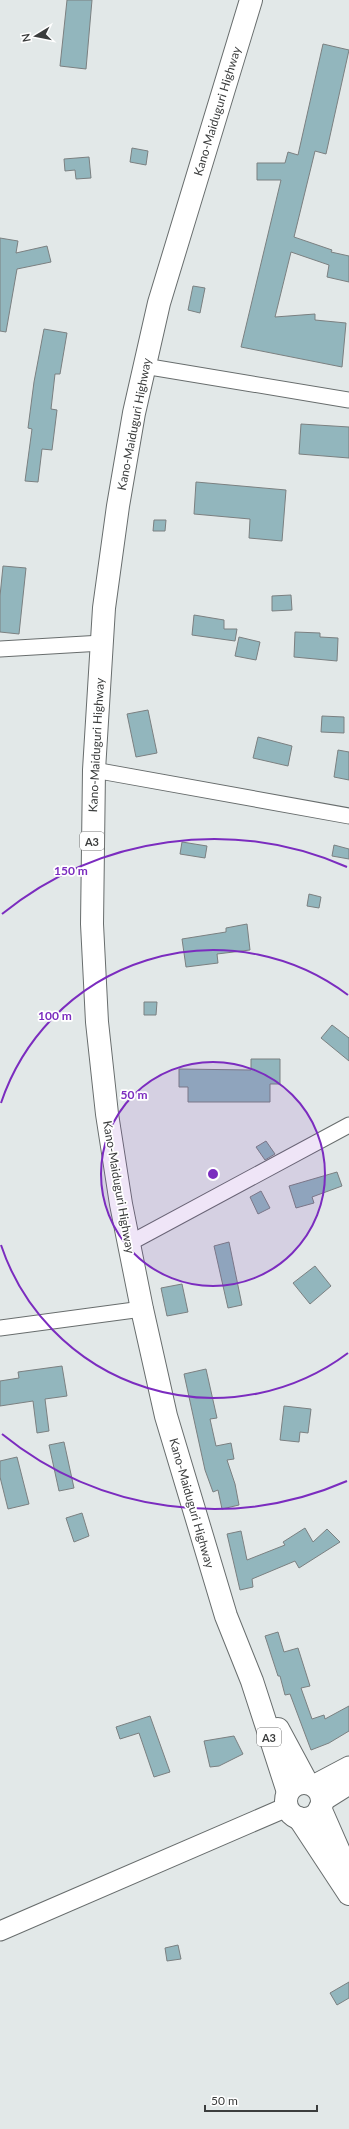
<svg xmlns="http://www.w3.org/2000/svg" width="349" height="2129" viewBox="0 0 349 2129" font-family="Lato,sans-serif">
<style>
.building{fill:#92b6bd;stroke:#7b8081}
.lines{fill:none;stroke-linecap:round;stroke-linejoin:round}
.minor-casing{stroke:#686d6d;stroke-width:17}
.major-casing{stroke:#686d6d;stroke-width:21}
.highway-casing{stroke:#686d6d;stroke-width:24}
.minor{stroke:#fff;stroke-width:15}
.major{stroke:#fff;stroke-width:19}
.highway{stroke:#fff;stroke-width:22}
.ring{fill:none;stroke:#7b2cbf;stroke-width:2}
.labels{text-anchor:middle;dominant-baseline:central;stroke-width:3.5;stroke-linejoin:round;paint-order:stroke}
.shield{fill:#fff;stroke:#767777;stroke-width:1}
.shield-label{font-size:11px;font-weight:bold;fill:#3b3d3d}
.street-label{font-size:12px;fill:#3b3d3d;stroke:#fff}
.centre{fill:#7b2cbf;stroke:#fff;stroke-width:2}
.ring-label{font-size:12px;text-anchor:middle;font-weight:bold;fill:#7b2cbf;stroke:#fff;stroke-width:3.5;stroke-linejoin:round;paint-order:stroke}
</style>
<rect width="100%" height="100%" fill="#e2e8e8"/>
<g class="building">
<path d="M67,0H92L86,69L60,66Z"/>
<path d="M323,44L349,50L326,154L315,151L294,237L332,250L331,252L349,256V282L327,277L329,265L291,252L275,317L315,314V320L346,323L342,367L241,347L281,180H257V163H285L288,152L298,155Z"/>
<path d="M132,148L148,151L146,165L130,162Z"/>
<path d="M89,157L91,178L76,179L75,170L65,171L64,159Z"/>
<path d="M0,238L18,241L16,253L47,246L51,262L17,269L6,332L0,331Z"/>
<path d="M193,286L205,288L200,313L188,310Z"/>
<path d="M44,329L67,333L60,374H55L51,409L57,410L52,450L42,449L38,482L25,481L32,429L28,428L34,382Z"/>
<path d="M301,424L349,427V458L299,454Z"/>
<path d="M196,482L286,490L282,541L249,538L250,519L194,514Z"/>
<path d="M154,520H166L165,531H153Z"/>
<path d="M3,566L26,568L19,634L0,632V596Z"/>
<path d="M291,595L292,610L272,611V596Z"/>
<path d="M194,615L224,620V629H237L235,641L192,635Z"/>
<path d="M295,632L320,633V637L338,638L337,661L294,657Z"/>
<path d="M239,637L260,642L256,660L235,656Z"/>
<path d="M148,710L157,753L136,757L127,714Z"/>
<path d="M322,716L344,717V733L321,732Z"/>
<path d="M258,737L292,746L288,766L253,758Z"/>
<path d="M338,750L349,752V780L334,777Z"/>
<path d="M182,842L207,846L205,858L180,854Z"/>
<path d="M334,845L349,849V859L332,856Z"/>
<path d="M309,894L321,897L319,908L307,906Z"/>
<path d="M247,924L250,950L217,954L218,963L186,967L182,939L226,932V928Z"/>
<path d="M144,1002H157L156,1015H144Z"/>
<path d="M332,1025L349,1038V1061L321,1038Z"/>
<path d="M251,1059H280V1084H270V1102H188V1087H179V1069L251,1070Z"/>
<path d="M266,1141L275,1154L265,1160L256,1147Z"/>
<path d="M337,1172L342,1186L312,1197L314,1203L296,1208L289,1186Z"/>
<path d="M261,1191L270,1208L258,1214L250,1197Z"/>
<path d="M229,1242L242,1305L228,1308L214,1246Z"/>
<path d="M315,1266L331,1286L310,1304L293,1283Z"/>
<path d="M182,1284L188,1312L167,1316L161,1288Z"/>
<path d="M62,1366L67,1396L45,1399L49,1431L37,1433L33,1401L0,1406V1381L19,1378L18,1372Z"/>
<path d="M206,1369L217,1418L210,1419L216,1446L231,1443L234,1459L227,1460L235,1484L239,1505L222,1509L218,1490L213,1492L205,1470L184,1374Z"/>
<path d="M284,1406L311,1409L308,1433L300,1432L299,1442L280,1440Z"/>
<path d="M64,1442L74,1488L59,1491L49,1445Z"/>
<path d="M17,1457L29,1504L8,1509L0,1477V1461Z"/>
<path d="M82,1513L89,1536L74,1542L66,1518Z"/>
<path d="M305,1528L313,1542L327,1529L340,1542L299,1568L295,1561L252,1579L253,1587L240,1590L227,1534L241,1531L247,1560L285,1545L283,1542Z"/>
<path d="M278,1632L284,1652L298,1648L310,1686L301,1688L312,1719L324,1715L325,1719L349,1706V1731L329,1743L311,1750L290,1694L285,1695L280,1676H278L265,1636Z"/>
<path d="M150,1716L170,1772L154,1777L139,1733L120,1739L116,1727Z"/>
<path d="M234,1736L243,1754L219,1766L210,1767L204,1741Z"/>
<path d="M178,1945L181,1959L167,1961L165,1948Z"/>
<path d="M349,1982V1998L337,2005L330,1993Z"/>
</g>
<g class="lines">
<g class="minor-casing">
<g id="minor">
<path d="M144,366L349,400"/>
<path d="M0,649L102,643"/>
<path d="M94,770L349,816"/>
<path d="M128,1244L349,1125"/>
<path d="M0,1328L142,1309"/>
</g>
</g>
<g class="major-casing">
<g id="major">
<path d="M313,1785L349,1766"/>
<path d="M322,1802L349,1785"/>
<path d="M0,1931L287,1807"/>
</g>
</g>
<g class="highway-casing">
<g id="highway">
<path d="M251,0L159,303L134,413L118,506L104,608L94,770L92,924L97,1022L107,1114L121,1204L142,1309L166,1416L226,1616L252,1681L288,1792"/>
<path d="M278,1729L307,1783"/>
<circle cx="304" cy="1801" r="18"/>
<path d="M320,1808L349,1874"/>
<path d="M299,1818L349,1894"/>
</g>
</g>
<use href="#minor" class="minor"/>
<use href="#major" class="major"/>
<use href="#highway" class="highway"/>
</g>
<circle cx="213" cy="1174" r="112" fill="#7b2cbf" fill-opacity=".12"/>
<g class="ring">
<circle cx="213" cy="1174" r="112"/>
<path d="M348 1353A224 224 0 0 1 1 1245M1 1103A224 224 0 0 1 348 995"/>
<path d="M347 1481A335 335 0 0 1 2 1434M2 914A335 335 0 0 1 347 867"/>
</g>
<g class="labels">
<g class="shield">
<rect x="80" y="832" width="24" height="18" rx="3"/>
<rect x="257" y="1728" width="24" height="18" rx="3"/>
</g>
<g class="shield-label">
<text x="92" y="841">A3</text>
<text x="269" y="1737">A3</text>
</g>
<g class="street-label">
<text transform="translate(217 111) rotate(-73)">Kano-Maiduguri Highway</text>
<text transform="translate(134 424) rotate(-79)">Kano-Maiduguri Highway</text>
<text transform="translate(96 745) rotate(-87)">Kano-Maiduguri Highway</text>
<text transform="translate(119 1187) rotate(80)">Kano-Maiduguri Highway</text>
<text transform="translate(192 1503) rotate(74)">Kano-Maiduguri Highway</text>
</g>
</g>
<circle cx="213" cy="1174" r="6" class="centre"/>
<g class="ring-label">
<text x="71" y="875">150 m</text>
<text x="55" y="1020">100 m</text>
<text x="134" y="1099">50 m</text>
</g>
<g transform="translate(36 36) rotate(260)" stroke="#ffffff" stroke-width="3" paint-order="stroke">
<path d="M0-3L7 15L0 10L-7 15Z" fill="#3b3d3d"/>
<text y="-6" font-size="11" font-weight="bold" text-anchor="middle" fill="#3b3d3d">N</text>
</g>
<path d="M205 2105v6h112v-6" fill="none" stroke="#3b3d3d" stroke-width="2"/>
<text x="211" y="2105" font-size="12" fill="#3b3d3d" stroke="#ffffff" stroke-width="3" paint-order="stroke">50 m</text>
</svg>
